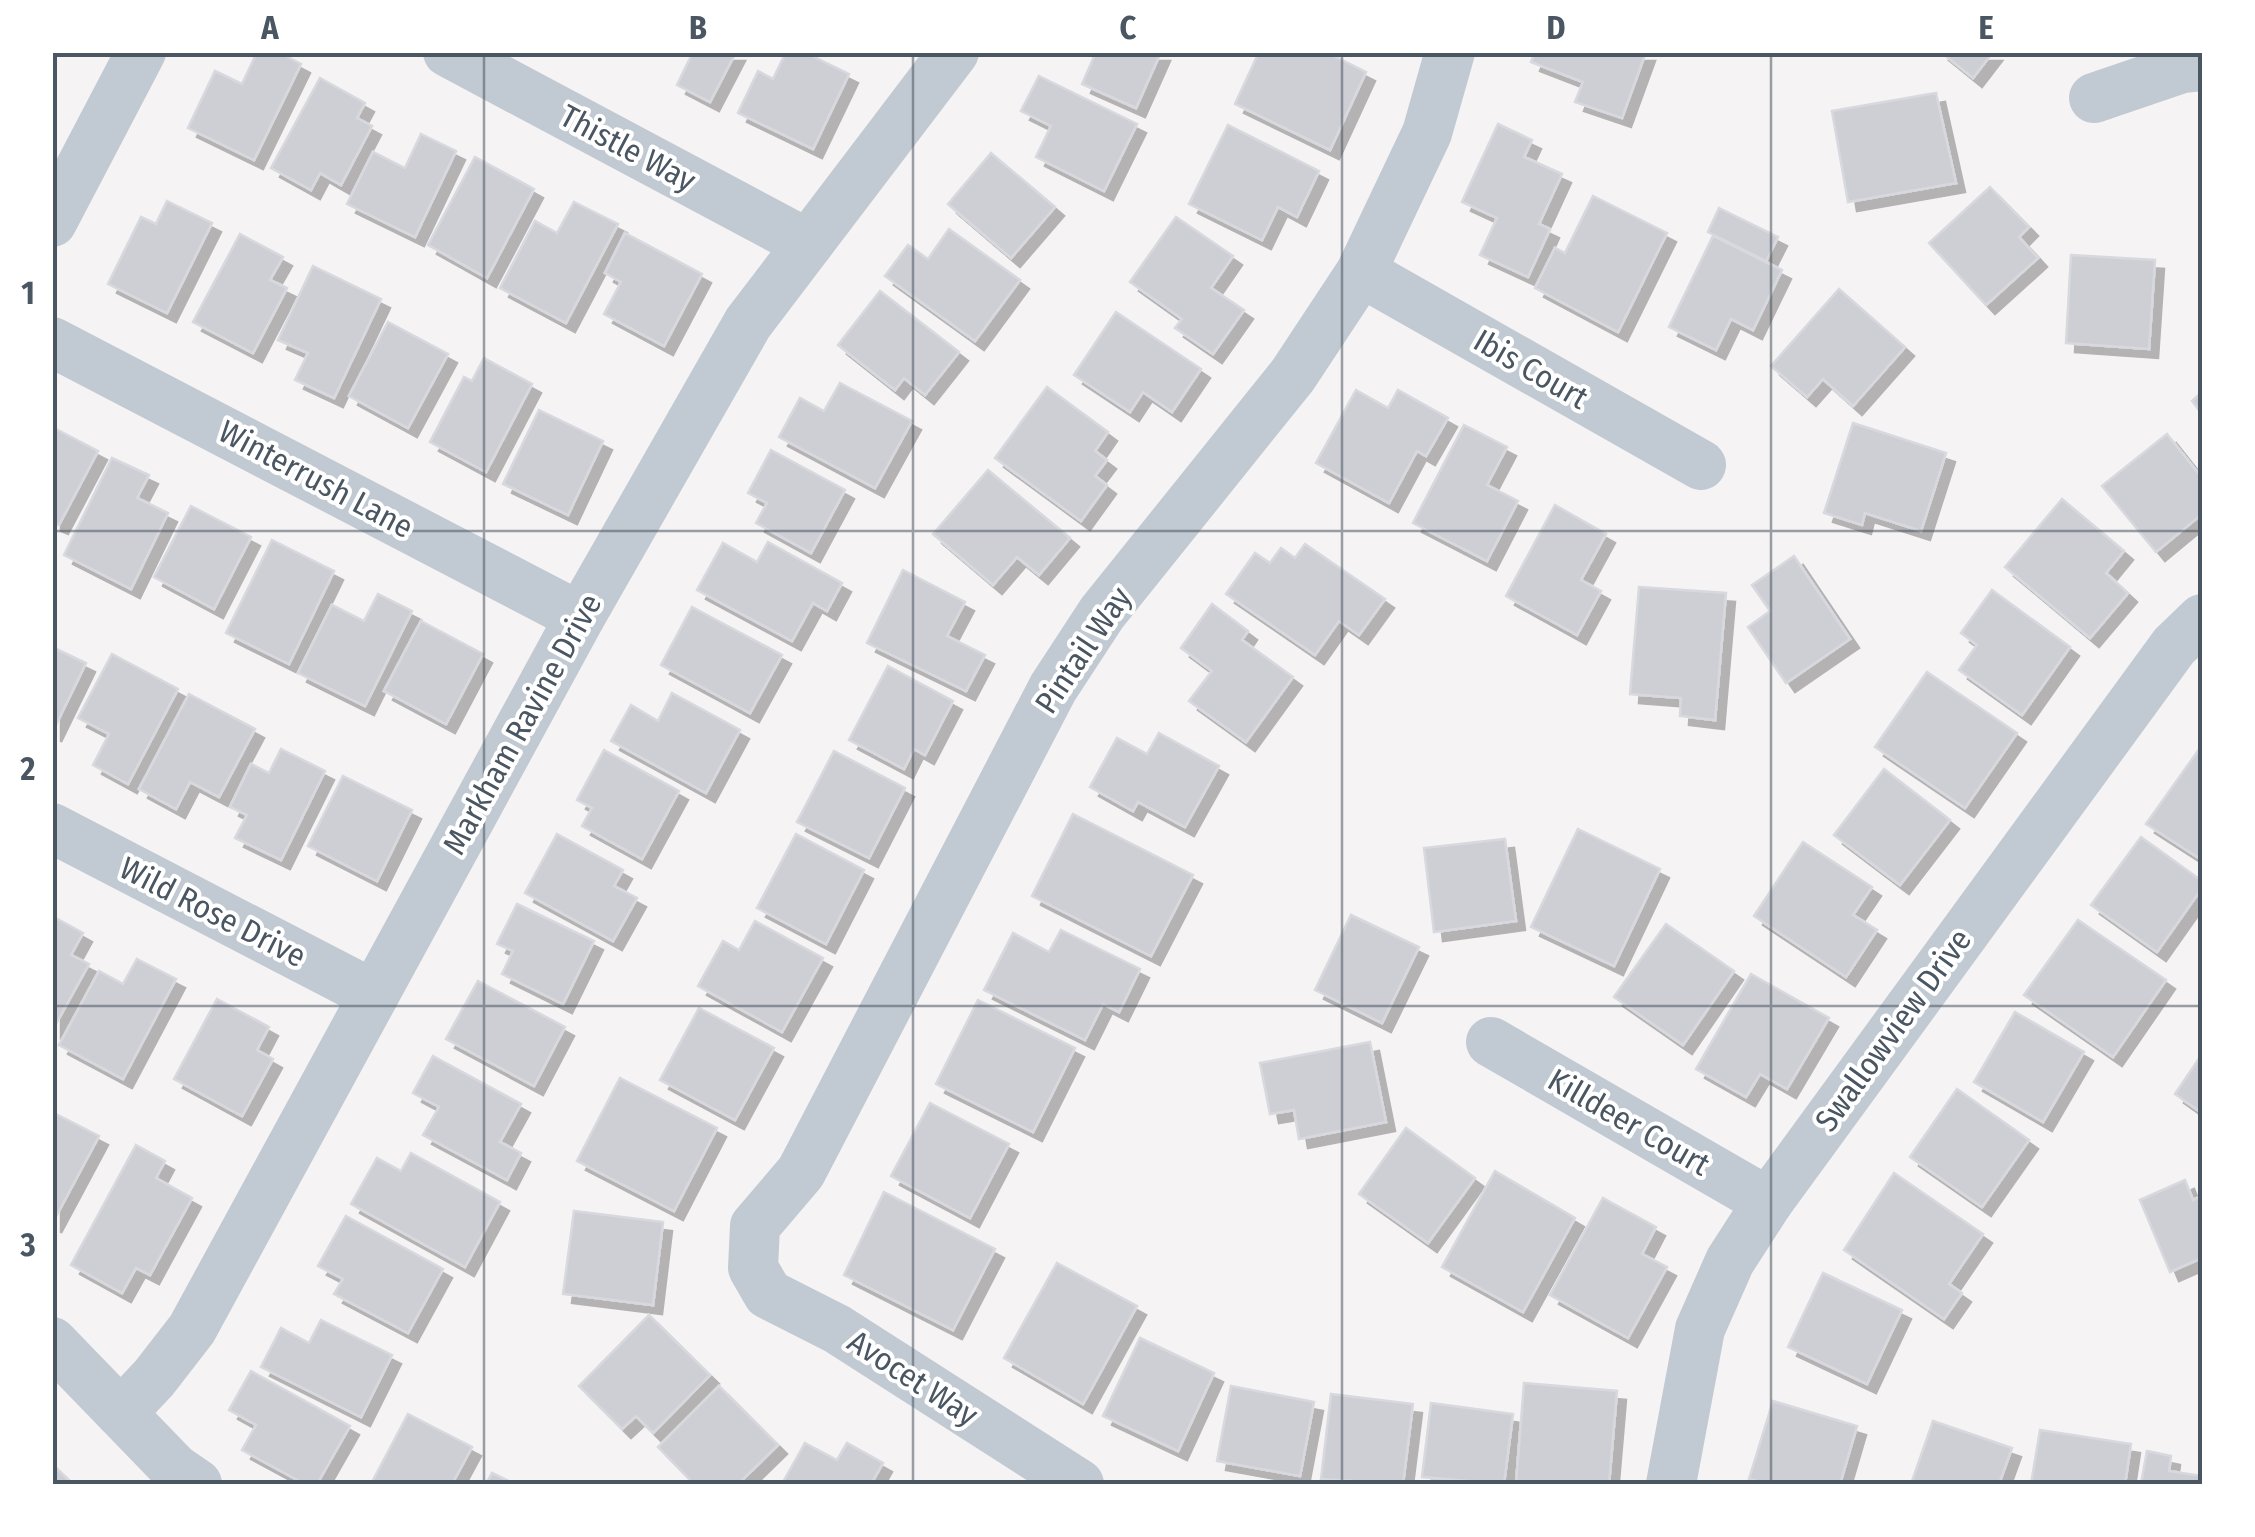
<svg xmlns="http://www.w3.org/2000/svg" width="2255" height="1537" viewBox="0 0 2255 1537" font-family="'Fira Sans Condensed',sans-serif">
<style>
.building{fill:#cdcfd5;stroke:#d7d9de;stroke-width:2.5;filter:url(#shadow)}
.lines{fill:none;stroke-linecap:round;stroke-linejoin:round}
.minor{stroke:#c1cad2;stroke-width:50}
.grid{fill:none;stroke:#4a5661;stroke-width:2.5;stroke-opacity:0.55}
.labels{text-anchor:middle;dominant-baseline:central;stroke-width:8;stroke-linejoin:round;paint-order:stroke}
.street-label{font-size:32px;fill:#4a5661;stroke:#fff}
.neatline{fill:none;stroke:#4a5661;stroke-width:4}
.grid-label{font-size:32px;text-anchor:middle;font-weight:bold;fill:#4a5661}
</style>
<defs>
<filter id="shadow"><feDropShadow dx="9" dy="9" stdDeviation="0" flood-color="#0004"/></filter>
</defs>
<rect width="100%" height="100%" fill="#f5f3f3"/>
<g class="building">
<path d="M257,52H278L301,64L254,160L188,128L215,71L242,84Z"/>
<path d="M693,52H736L710,102L677,85Z"/>
<path d="M786,52H804L849,74L813,149L738,113L758,71L773,79Z"/>
<path d="M1096,52H1161L1136,108L1082,84Z"/>
<path d="M1259,52H1326L1366,72L1330,150L1235,104Z"/>
<path d="M1535,52H1646L1622,118L1575,102L1583,82L1531,62Z"/>
<path d="M1941,52H1993L1973,78Z"/>
<path d="M1039,76L1137,124L1104,191L1036,157L1051,126L1021,111Z"/>
<path d="M320,78L365,103L357,118L372,126L341,185L320,173L311,190L271,168Z"/>
<path d="M1936,93L1956,183L1848,202L1832,111Z"/>
<path d="M1498,124L1532,140L1524,157L1562,174L1539,224L1550,229L1528,277L1480,255L1497,218L1462,202Z"/>
<path d="M1228,125L1319,171L1297,217L1278,207L1262,240L1189,204Z"/>
<path d="M421,134L456,151L415,237L347,204L373,152L405,168Z"/>
<path d="M991,153L1055,207L1011,258L948,204Z"/>
<path d="M475,157L534,189L487,278L428,245Z"/>
<path d="M1990,187L2029,227L2019,237L2038,258L1986,305L1929,243Z"/>
<path d="M1593,196L1667,233L1618,332L1535,288L1555,248L1565,253Z"/>
<path d="M167,201L212,223L167,313L108,284L141,217L156,224Z"/>
<path d="M574,202L618,224L566,323L500,288L535,221L557,233Z"/>
<path d="M1719,208L1778,237L1766,261L1708,232Z"/>
<path d="M1176,217L1233,256L1211,288L1244,310L1213,354L1175,328L1182,319L1130,282Z"/>
<path d="M949,229L1020,280L975,341L885,276L908,245L928,259Z"/>
<path d="M625,233L702,274L664,346L604,314L621,282L605,273Z"/>
<path d="M240,234L283,257L270,280L287,288L253,353L193,322Z"/>
<path d="M1713,236L1782,270L1753,330L1731,319L1716,350L1669,327Z"/>
<path d="M2071,255L2155,260L2149,349L2066,343Z"/>
<path d="M313,266L381,299L334,398L295,380L308,353L278,340Z"/>
<path d="M1839,289L1905,347L1853,406L1823,379L1807,397L1771,366Z"/>
<path d="M880,291L959,352L925,395L904,378L895,390L838,345Z"/>
<path d="M1116,312L1201,369L1172,412L1143,392L1130,412L1074,375Z"/>
<path d="M388,322L448,354L408,428L349,396Z"/>
<path d="M484,358L532,384L486,472L430,442L464,377L472,381Z"/>
<path d="M840,383L912,421L875,488L779,437L800,398L824,411Z"/>
<path d="M1047,387L1108,432L1095,451L1107,460L1095,476L1107,485L1081,521L995,458Z"/>
<path d="M1356,390L1388,408L1398,390L1448,418L1426,456L1417,451L1389,503L1316,463Z"/>
<path d="M2202,392V414L2192,401Z"/>
<path d="M539,410L603,441L568,515L503,484Z"/>
<path d="M1853,423L1946,453L1921,531L1865,513L1862,525L1824,513Z"/>
<path d="M1464,425L1507,447L1487,485L1518,501L1487,561L1413,523Z"/>
<path d="M52,427L98,451L59,525L52,522Z"/>
<path d="M2167,434L2202,478V514L2156,552L2102,486Z"/>
<path d="M771,450L845,490L811,553L756,523L767,503L748,493Z"/>
<path d="M112,458L149,475L137,498L168,513L131,589L64,555Z"/>
<path d="M988,470L1070,538L1039,575L1017,557L993,585L933,534Z"/>
<path d="M2062,499L2124,551L2106,573L2128,593L2090,638L2005,567Z"/>
<path d="M1555,505L1606,534L1581,580L1601,591L1577,635L1506,596Z"/>
<path d="M191,506L251,537L214,609L154,577Z"/>
<path d="M272,540L334,571L289,664L226,633Z"/>
<path d="M768,542L842,583L827,611L813,603L792,641L697,590L723,543L757,562Z"/>
<path d="M1305,544L1385,599L1359,635L1339,621L1315,655L1226,594L1255,553L1270,563L1281,548L1295,558Z"/>
<path d="M1794,556L1850,639L1786,683L1748,627L1770,611L1752,585Z"/>
<path d="M903,570L965,602L947,636L985,655L966,691L867,643Z"/>
<path d="M1639,587L1726,593L1715,720L1680,716L1681,698L1630,694Z"/>
<path d="M1992,590L2070,647L2022,715L1959,670L1977,645L1961,633Z"/>
<path d="M378,594L412,611L365,706L298,673L332,605L364,621Z"/>
<path d="M1212,604L1248,631L1242,640L1293,677L1246,742L1189,701L1212,671L1181,648Z"/>
<path d="M692,607L782,655L750,713L661,665Z"/>
<path d="M421,621L483,654L446,724L384,691Z"/>
<path d="M52,647L86,663L52,733Z"/>
<path d="M112,654L178,689L128,784L93,765L109,734L78,718Z"/>
<path d="M888,666L953,701L925,755L914,749L904,769L849,740Z"/>
<path d="M1927,672L2017,733L1965,808L1875,747Z"/>
<path d="M672,693L740,730L706,793L611,741L631,705L658,721Z"/>
<path d="M189,694L255,729L219,797L190,782L176,809L139,789Z"/>
<path d="M1159,733L1219,766L1185,827L1138,802L1133,811L1090,787L1117,738L1147,754Z"/>
<path d="M2200,748L2202,750V860L2146,824Z"/>
<path d="M281,749L325,771L281,860L235,838L247,815L230,807L251,764L269,773Z"/>
<path d="M604,750L679,791L642,859L582,826L592,808L577,800Z"/>
<path d="M834,751L905,788L869,858L797,822Z"/>
<path d="M1884,769L1950,820L1900,885L1834,835Z"/>
<path d="M343,776L412,810L377,881L308,846Z"/>
<path d="M1073,814L1193,875L1151,956L1032,896Z"/>
<path d="M1578,829L1660,869L1614,966L1531,927Z"/>
<path d="M557,834L623,870L614,886L637,898L613,941L525,893Z"/>
<path d="M796,834L864,870L826,944L757,908Z"/>
<path d="M2141,837L2202,881V888L2157,952L2091,905Z"/>
<path d="M1505,839L1516,921L1434,932L1424,848Z"/>
<path d="M1803,842L1872,887L1853,915L1877,930L1846,977L1754,916Z"/>
<path d="M517,904L594,941L563,1004L502,974L513,951L497,944Z"/>
<path d="M1351,915L1419,947L1382,1023L1315,990Z"/>
<path d="M52,916L83,933L71,955L89,964L52,1031Z"/>
<path d="M2078,920L2166,980L2113,1057L2024,995Z"/>
<path d="M755,921L823,958L782,1032L698,986L723,941L739,950Z"/>
<path d="M1666,924L1734,971L1683,1045L1614,997Z"/>
<path d="M1061,930L1140,969L1119,1012L1103,1004L1085,1040L984,990L1013,933L1049,952Z"/>
<path d="M137,959L176,979L123,1079L59,1045L99,971L123,984Z"/>
<path d="M1751,974L1829,1018L1787,1089L1760,1074L1746,1097L1696,1069Z"/>
<path d="M478,981L565,1027L534,1086L446,1039Z"/>
<path d="M217,999L269,1027L257,1050L273,1059L242,1116L174,1079Z"/>
<path d="M978,1000L1075,1048L1033,1132L936,1084Z"/>
<path d="M699,1008L774,1048L735,1120L660,1080Z"/>
<path d="M2015,1012L2084,1052L2043,1122L1974,1082Z"/>
<path d="M1370,1042L1386,1122L1299,1139L1294,1110L1270,1114L1260,1063Z"/>
<path d="M2202,1054V1113L2175,1094Z"/>
<path d="M433,1056L521,1104L500,1142L521,1153L507,1180L423,1135L439,1107L413,1093Z"/>
<path d="M620,1078L717,1128L674,1211L577,1161Z"/>
<path d="M1957,1089L2029,1140L1982,1207L1910,1157Z"/>
<path d="M930,1103L1009,1144L970,1218L891,1176Z"/>
<path d="M52,1112L99,1136L52,1224Z"/>
<path d="M1406,1128L1475,1178L1428,1243L1359,1194Z"/>
<path d="M136,1145L165,1161L156,1178L192,1198L150,1275L136,1268L122,1293L71,1265Z"/>
<path d="M411,1153L500,1202L465,1267L351,1204L377,1158L401,1171Z"/>
<path d="M1495,1171L1575,1218L1523,1312L1442,1267Z"/>
<path d="M1894,1173L1983,1234L1949,1284L1962,1293L1944,1319L1844,1250Z"/>
<path d="M2185,1180L2193,1200L2202,1196V1258L2170,1272L2140,1200Z"/>
<path d="M884,1192L995,1249L953,1330L844,1275Z"/>
<path d="M1603,1198L1656,1227L1642,1254L1667,1267L1628,1338L1550,1295Z"/>
<path d="M574,1211L663,1222L653,1305L563,1294Z"/>
<path d="M346,1216L443,1269L408,1333L334,1294L343,1279L318,1266Z"/>
<path d="M1057,1263L1137,1306L1083,1404L1004,1358Z"/>
<path d="M1823,1273L1902,1310L1867,1384L1788,1347Z"/>
<path d="M649,1315L710,1375L653,1433L636,1416L622,1429L579,1386Z"/>
<path d="M321,1320L392,1355L361,1417L261,1367L281,1328L309,1343Z"/>
<path d="M1140,1338L1214,1373L1178,1451L1103,1416Z"/>
<path d="M251,1371L350,1426L317,1484H305L242,1450L256,1425L229,1410Z"/>
<path d="M1524,1383L1617,1391L1609,1484H1516Z"/>
<path d="M719,1386L778,1445L738,1484H694L658,1447Z"/>
<path d="M1231,1386L1314,1402L1300,1476L1217,1461Z"/>
<path d="M1331,1394L1413,1404L1403,1484L1321,1479Z"/>
<path d="M1773,1401L1857,1426L1840,1484H1769L1749,1479Z"/>
<path d="M1431,1403L1513,1414L1504,1484L1422,1477Z"/>
<path d="M408,1414L472,1447L452,1484H371Z"/>
<path d="M1933,1421L2012,1448L1999,1484H1911Z"/>
<path d="M2040,1430L2131,1444L2125,1484H2031Z"/>
<path d="M805,1443L837,1460L847,1443L883,1463L871,1484H782Z"/>
<path d="M2147,1451L2171,1456L2169,1471L2202,1476V1484H2141Z"/>
<path d="M52,1464L73,1484H52Z"/>
<path d="M492,1473L515,1484H486Z"/>
</g>
<g class="lines">
<g class="minor">
<path d="M448,52L808,244"/>
<path d="M2094,98L2182,68L2202,66"/>
<path d="M52,222L141,52"/>
<path d="M1361,272L1701,465"/>
<path d="M52,342L580,617"/>
<path d="M52,828L374,995"/>
<path d="M1491,1042L1768,1202"/>
<path d="M52,1342L175,1469L197,1484"/>
<path d="M121,1413L154,1378L192,1329L580,617L748,323L954,52"/>
<path d="M1079,1484L837,1329L768,1294L753,1268L755,1226L801,1172L1053,688L1102,613L1293,375L1361,272L1427,133L1450,52"/>
<path d="M1671,1484L1700,1329L1730,1261L1768,1202L2174,646L2202,619"/>
</g>
</g>
<path class="grid" d="M484,52V1484M913,52V1484M1342,52V1484M1771,52V1484M52,531H2202M52,1006H2202"/>
<g class="labels">
<g class="street-label">
<text transform="translate(628 148) rotate(28)">Thistle Way</text>
<text transform="translate(1531 369) rotate(30)">Ibis Court</text>
<text transform="translate(316 479) rotate(28)">Winterrush Lane</text>
<text transform="translate(1083 650) rotate(-56)">Pintail Way</text>
<text transform="translate(522 724) rotate(-61)">Markham Ravine Drive</text>
<text transform="translate(213 912) rotate(27)">Wild Rose Drive</text>
<text transform="translate(1893 1030) rotate(-54)">Swallowview Drive</text>
<text transform="translate(1629 1122) rotate(30)">Killdeer Court</text>
<text transform="translate(913 1378) rotate(33)">Avocet Way</text>
</g>
</g>
<rect width="2255" height="1537" fill="none" stroke="#ffffff" stroke-width="110"/>
<rect x="55" y="55" width="2145" height="1427" class="neatline"/>
<g class="grid-label">
<text x="270" y="39">A</text>
<text x="698" y="39">B</text>
<text x="1128" y="39">C</text>
<text x="1556" y="39">D</text>
<text x="1986" y="39">E</text>
<text x="28" y="304">1</text>
<text x="28" y="780">2</text>
<text x="28" y="1256">3</text>
</g>
</svg>
